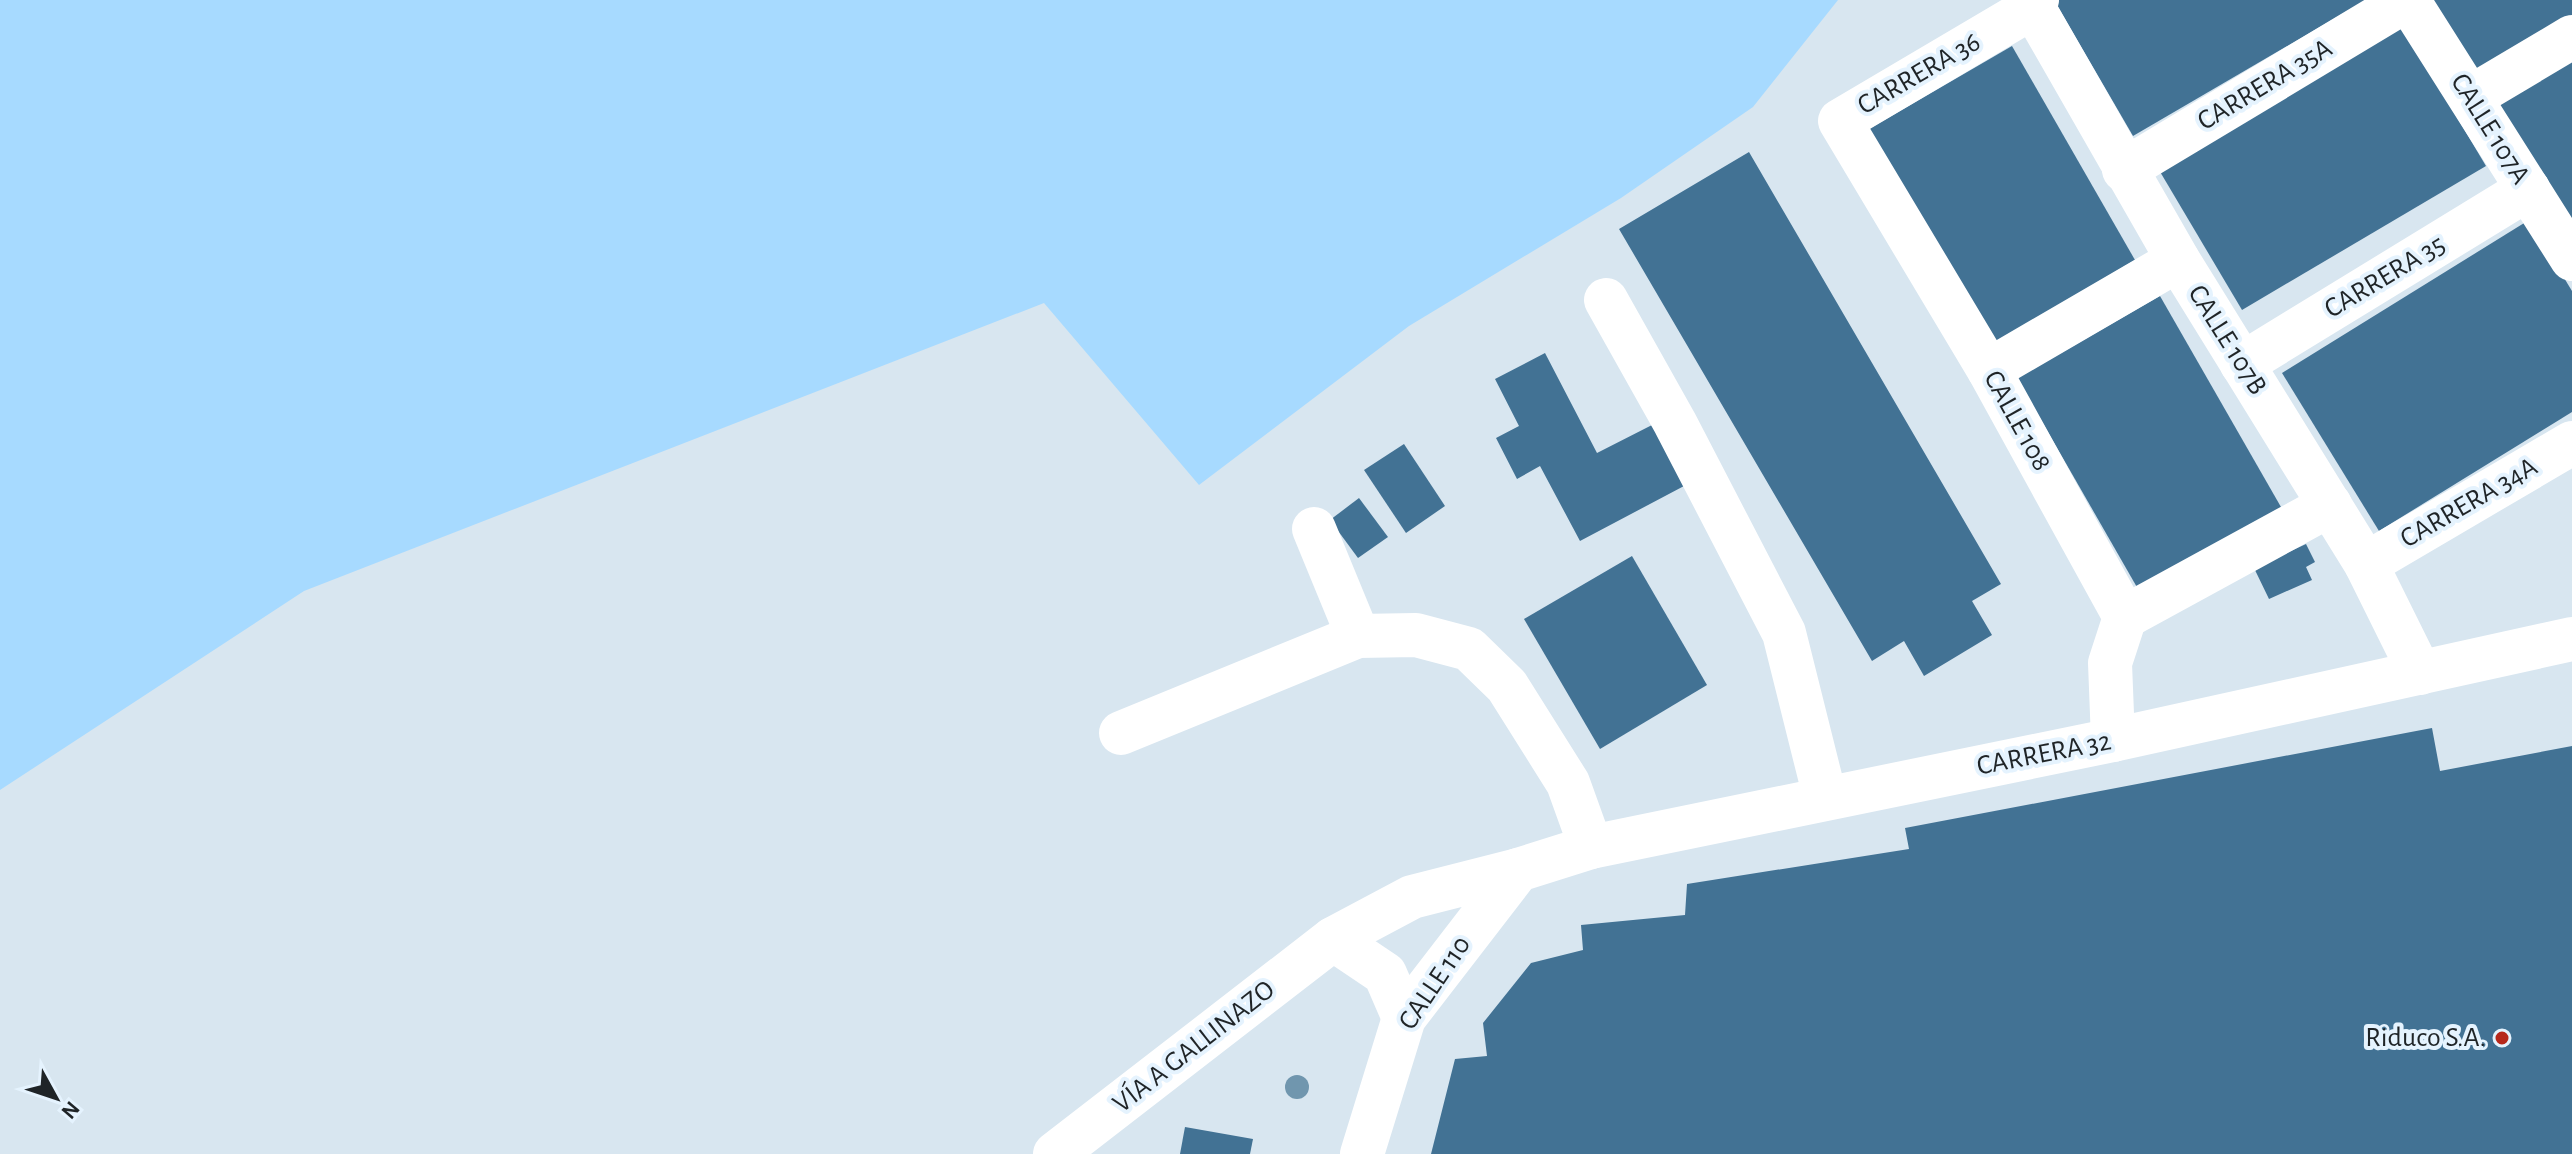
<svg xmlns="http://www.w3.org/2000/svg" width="2572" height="1154" viewBox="0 0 2572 1154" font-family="'Alegreya Sans',sans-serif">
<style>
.green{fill:#a7daff}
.building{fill:#427294}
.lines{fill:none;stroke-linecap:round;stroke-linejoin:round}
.minor{stroke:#fff;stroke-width:44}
.major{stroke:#fff;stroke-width:44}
.tree{fill:#7096ae}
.poi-dot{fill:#b6281b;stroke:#e5f3fe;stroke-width:3}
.labels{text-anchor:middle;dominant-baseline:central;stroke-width:8;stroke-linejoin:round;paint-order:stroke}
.street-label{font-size:28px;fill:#1f2427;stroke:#e5f3fe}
.poi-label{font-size:28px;fill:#1f2427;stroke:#e5f3fe;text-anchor:end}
</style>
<rect width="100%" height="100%" fill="#d8e6f0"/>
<path class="green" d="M0,0H1838L1753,107L1621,198L1409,326L1199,485L1044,303L304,591L0,790Z"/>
<g class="building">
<path d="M2054,0H2366L2133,136Z"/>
<path d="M2431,0H2572V26L2479,82Z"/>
<path d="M2402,25L2486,166L2242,310L2159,170Z"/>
<path d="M2012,46L2135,260L1993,344L1869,129Z"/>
<path d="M2572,52V229L2493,102Z"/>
<path d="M1749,152L2001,584L1972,601L1992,635L1924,676L1904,641L1872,661L1619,229Z"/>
<path d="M2529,220L2572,291V412L2379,531L2282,373Z"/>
<path d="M2160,296L2285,514L2142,596L2017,378Z"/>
<path d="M1545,353L1597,453L1652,425L1684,486L1580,541L1540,466L1517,479L1496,438L1519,426L1495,379Z"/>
<path d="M1404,444L1445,506L1406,533L1364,470Z"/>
<path d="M1359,498L1388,537L1358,558L1330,520Z"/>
<path d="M2306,544L2315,562L2306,567L2312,580L2269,599L2254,568Z"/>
<path d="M1632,556L1707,685L1600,749L1524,619Z"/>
<path d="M2432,728L2440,771L2572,746V1154H1431L1455,1059L1487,1056L1483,1023L1531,963L1583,950L1581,925L1685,915L1687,884L1909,849L1905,828Z"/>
<path d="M1185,1127L1253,1139L1250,1154H1180Z"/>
</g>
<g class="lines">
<g class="minor">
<path d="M2037,0L2033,7L1840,121L1989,370L2125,617L2110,663L2113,740"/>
<path d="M2408,0L2572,259"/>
<path d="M2033,7L2178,260L2366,564L2420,673"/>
<path d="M2471,97L2572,37"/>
<path d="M2124,170L2407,0"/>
<path d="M1606,300L1675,423L1784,633L1825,797"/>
<path d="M2242,364L2528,189"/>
<path d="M1989,370L2178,260"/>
<path d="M1314,529L1358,636"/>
<path d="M2366,564L2572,443"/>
<path d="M2125,617L2330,505"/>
<path d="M1121,733L1358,636L1416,635L1469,649L1507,686L1568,783L1591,847"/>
<path d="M1333,939L1385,974L1404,1018"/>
<path d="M1055,1154L1333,939L1412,897L1518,870"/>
</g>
<path class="major" d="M1362,1154L1404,1018L1518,870L1591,847L2113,740L2572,639"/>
</g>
<circle class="tree" cx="1297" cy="1087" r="12"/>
<circle class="poi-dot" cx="2502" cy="1038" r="8"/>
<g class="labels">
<g class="street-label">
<text transform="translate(1919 74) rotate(-30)">CARRERA 36</text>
<text transform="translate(2265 85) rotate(-31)">CARRERA 35A</text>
<text transform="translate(2490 129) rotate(58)">CALLE 107A</text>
<text transform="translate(2385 277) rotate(-31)">CARRERA 35</text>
<text transform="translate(2227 340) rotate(58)">CALLE 107B</text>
<text transform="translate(2017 421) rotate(61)">CALLE 108</text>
<text transform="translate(2469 503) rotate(-30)">CARRERA 34A</text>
<text transform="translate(2044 754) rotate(-11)">CARRERA 32</text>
<text transform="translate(1435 983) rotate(-56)">CALLE 110</text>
<text transform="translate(1194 1047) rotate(-38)">VÍA A GALLINAZO</text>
</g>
<g class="poi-label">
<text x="2486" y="1038">Riduco S.A.</text>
</g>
</g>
<g transform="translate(56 1098) rotate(130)" stroke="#e5f3fe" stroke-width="6" paint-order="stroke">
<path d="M0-6L14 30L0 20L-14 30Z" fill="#1f2427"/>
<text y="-12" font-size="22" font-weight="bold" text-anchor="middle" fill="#1f2427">N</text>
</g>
</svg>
